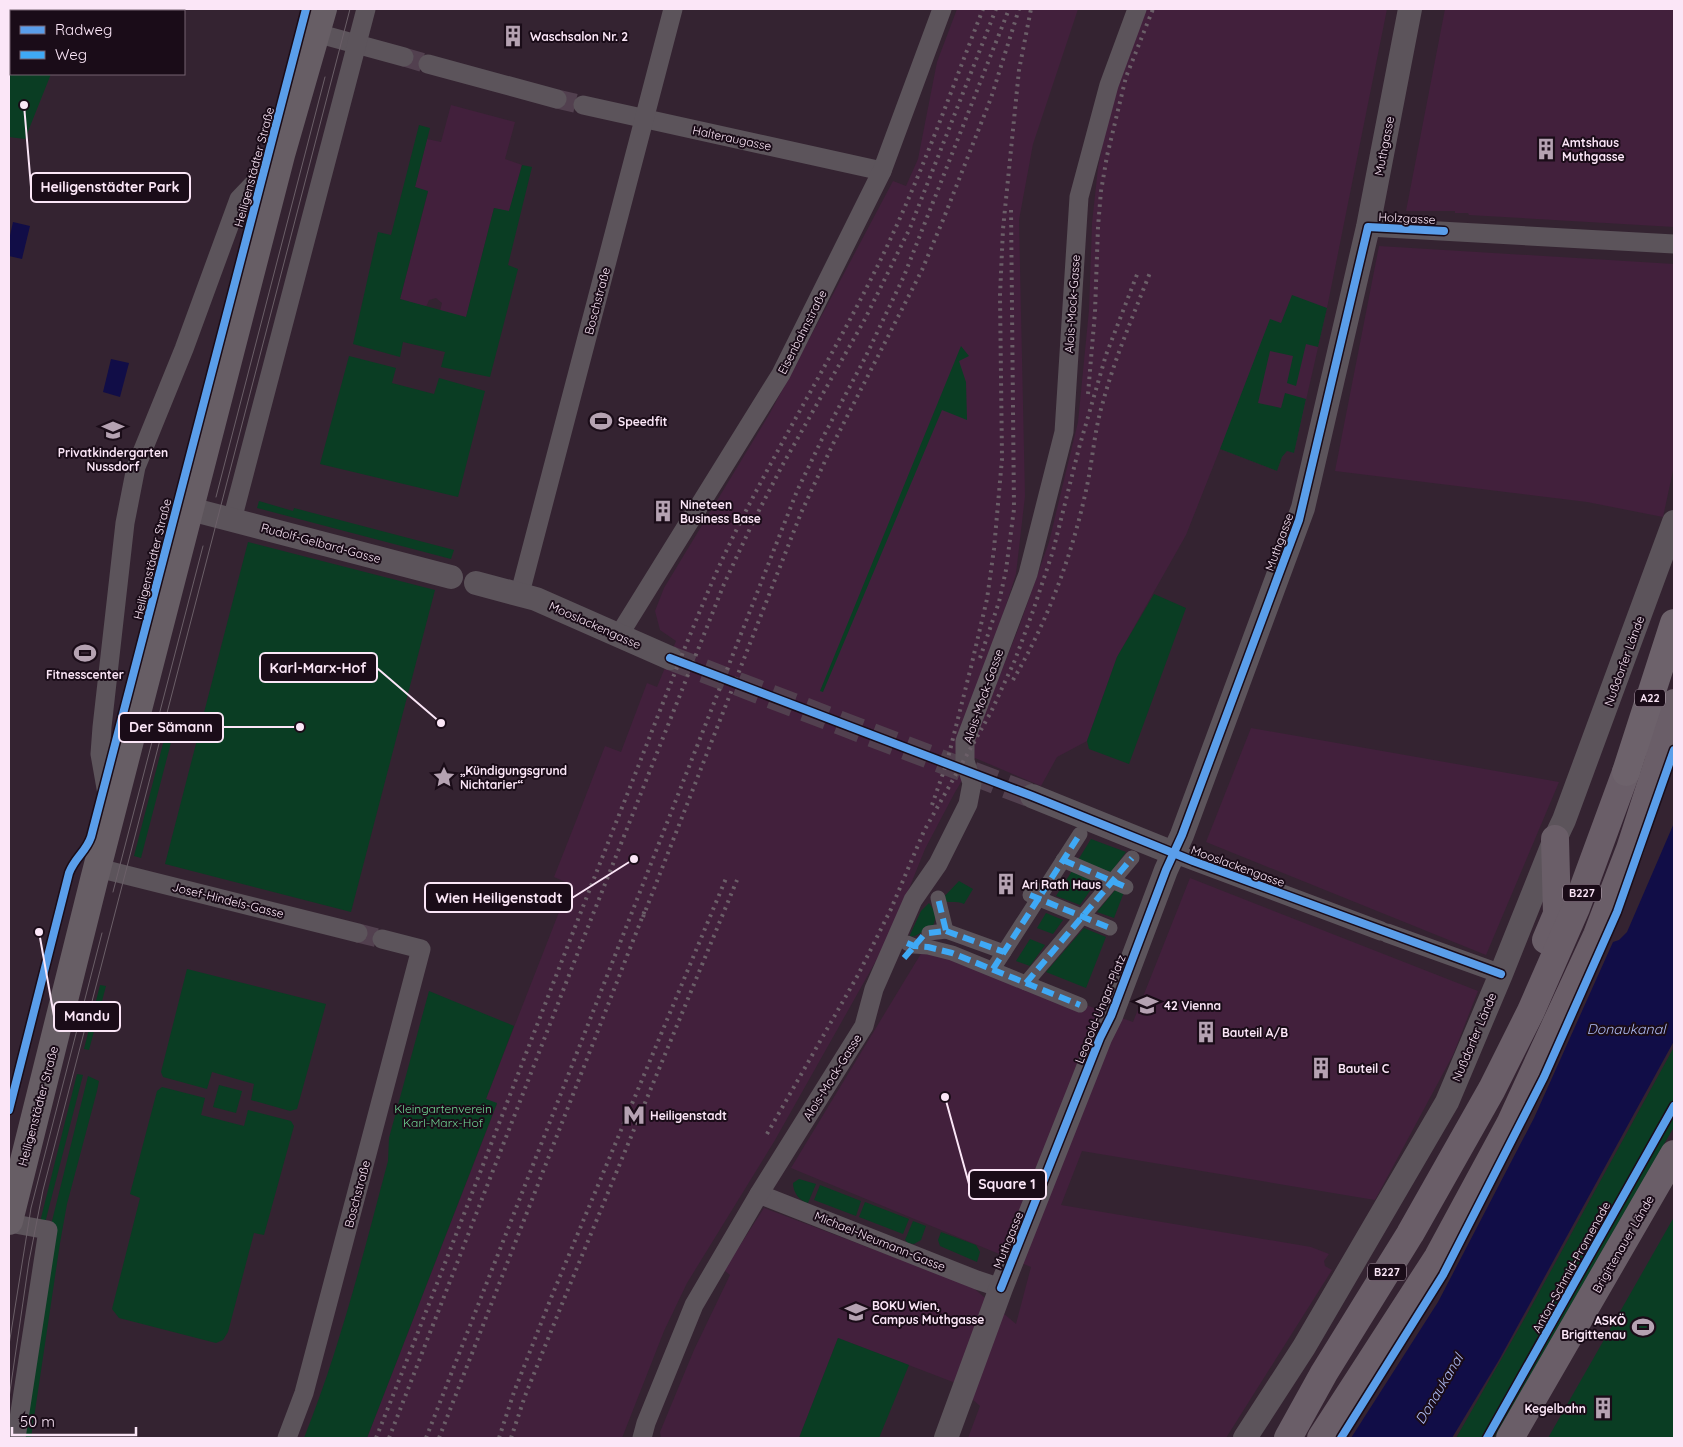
<svg xmlns="http://www.w3.org/2000/svg" width="1683" height="1447" viewBox="0 0 1683 1447" font-family="Quicksand,sans-serif">
<style>
.built{fill:#42203c}
.green{fill:#0a3d23}
.water{fill:#110d47}
.lines{fill:none;stroke-linecap:round;stroke-linejoin:round}
.minor-tunnel{stroke:#52404f;stroke-width:19;stroke-dasharray:19 9;stroke-linecap:butt}
.tertiary-tunnel{stroke:#52404f;stroke-width:24;stroke-dasharray:24 12;stroke-linecap:butt}
.pedestrian{stroke:#5c545b;stroke-width:15}
.minor{stroke:#5c545b;stroke-width:19}
.tertiary{stroke:#5c545b;stroke-width:24}
.secondary{stroke:#675e65;stroke-width:28}
.trunk{stroke:#6a5e68;stroke-width:28}
.motorway{stroke:#6d626b;stroke-width:28}
.tram{stroke:#6b5f68;stroke-width:1}
.rail{stroke:#6b5f68;stroke-width:4;stroke-dasharray:2.5 5;stroke-linecap:butt}
.quiet{stroke:#3fa9f5;stroke-width:6;stroke-dasharray:12 6;stroke-linecap:butt}
.cycleway-casing{stroke:#1a0c18;stroke-width:11}
.cycleway{stroke:#5a9eea;stroke-width:8}
.labels{text-anchor:middle;dominant-baseline:central;stroke-width:4;stroke-linejoin:round;paint-order:stroke}
.shield{fill:#1a0c18;stroke:#b8a5b4;stroke-width:1}
.shield-label{font-size:11px;font-weight:bold;fill:#fbe6f7}
.poi-label{font-size:12px;font-weight:bold;fill:#fbe6f7;stroke:#1a0c18;text-anchor:start}
.street-label{font-size:12px;fill:#fbe6f7;stroke:#1a0c18}
.park-label{font-size:12px;fill:#70d995;stroke:#1a0c18}
.water-label{font-size:14px;font-style:italic;fill:#b1bff8;stroke:#1a0c18}
.leader{fill:none;stroke:#fbe6f7;stroke-width:2}
.callout-dot{fill:#fbe6f7;stroke:#1a0c18;stroke-width:2}
.callout{fill:#1a0c18;stroke:#fbe6f7;stroke-width:2}
.callout-label{font-size:14px;text-anchor:middle;font-weight:bold;fill:#fbe6f7}
</style>
<rect width="100%" height="100%" fill="#342331"/>
<g class="built">
<path d="M957,9H1078L1033,144L1019,220L1025,496L1016,574L993,646L948,777L995,687L1019,627L1049,542L1078,422L1089,310L1092,223L1098,168L1104,136L1122,70L1145,9H1387L1327,308L1294,453L1287,451L1282,457L1277,471L1220,449L1186,535L1117,657L1087,741L1057,757L1041,786L975,758L954,794L925,849L890,936L775,1140L687,1283L664,1331L622,1438H367L497,1104L486,1099L570,884L554,877L576,821L605,746L621,752L647,683L657,687L676,641L660,630L655,611L664,588L770,413L893,181L906,186L918,159L937,62Z"/>
<path d="M1445,9H1674V227L1469,215L1468,213H1455V211H1406Z"/>
<path d="M451,105L515,122L505,159L522,165L509,212L494,208L466,318L440,311L442,303L436,298L429,300L426,307L400,299L428,192L415,187L427,139L441,142Z"/>
<path d="M1379,246L1674,264V466L1663,517L1587,502L1335,471Z"/>
<path d="M1251,728L1559,782L1486,955L1206,842Z"/>
<path d="M1190,878L1478,991L1453,1055L1375,1200L1082,1151L1061,1205L1311,1247L1329,1254L1324,1261L1325,1266L1332,1270L1226,1438H968L980,1406L953,1382L838,1338L799,1438H661L660,1432L694,1350L730,1275L724,1270L764,1208L971,1286L1016,1324L1031,1267L791,1168L925,947L1133,1022Z"/>
</g>
<g class="green">
<path d="M9,9H92L91,11H11V74H51L25,139L9,137Z"/>
<path d="M419,125L430,128L415,187L428,191L400,299L466,317L494,208L509,211L522,165L532,167L508,265L518,269L490,377L441,367L445,352L403,342L400,357L353,344L378,232L391,235Z"/>
<path d="M1292,295L1327,308L1318,347L1306,344L1296,386L1287,383L1293,356L1270,351L1258,403L1281,408L1285,393L1306,399L1294,453L1287,451L1282,457L1277,471L1220,449L1270,319L1281,323Z"/>
<path d="M961,346L969,356L959,361L966,382L967,420L942,410L823,692L820,691Z"/>
<path d="M349,356L396,368L392,383L434,394L439,378L485,391L458,497L320,464Z"/>
<path d="M259,501L293,511L294,508L454,550L451,559L257,508Z"/>
<path d="M248,542L435,590L351,912L165,864Z"/>
<path d="M1154,594L1186,608L1129,764L1089,749L1087,741L1117,657Z"/>
<path d="M171,725L174,728V731L141,858L134,856L167,728Z"/>
<path d="M1091,839L1126,852L1111,872L1078,860Z"/>
<path d="M1072,871L1097,881L1080,905L1056,896Z"/>
<path d="M959,881L973,889L964,904C956,900 949,904 941,900Z"/>
<path d="M1116,889L1124,892L1114,918L1097,912Z"/>
<path d="M929,903C935,911 937,917 933,926L915,936L909,937L921,911Z"/>
<path d="M1046,913L1063,920L1053,934L1037,928Z"/>
<path d="M1084,928L1106,937L1086,988L1046,972Z"/>
<path d="M1030,939L1045,945L1030,966L1016,961Z"/>
<path d="M187,969L326,1004L297,1109L290,1111L251,1100L254,1084L212,1072L207,1089L163,1077L161,1072Z"/>
<path d="M100,985L106,986L89,1050L84,1049Z"/>
<path d="M429,991L514,1026L486,1099L497,1103L367,1438H304C340,1348 363,1255 388,1161L389,1138Z"/>
<path d="M1674,1047V1127L1494,1438H1456L1526,1316Z"/>
<path d="M77,1074L83,1075L45,1223L40,1222Z"/>
<path d="M88,1076L99,1081L97,1091L67,1204L60,1243L31,1438H24L51,1225Z"/>
<path d="M219,1085L242,1091L236,1113L213,1107Z"/>
<path d="M162,1087L205,1098L201,1115L244,1126L248,1110L291,1121L294,1126L264,1235L254,1233L228,1332L223,1340L216,1343L119,1318L112,1309L140,1198L130,1194L157,1091Z"/>
<path d="M799,1179L816,1184L808,1203C799,1201 793,1192 793,1183Z"/>
<path d="M820,1185L861,1201L856,1216L814,1200Z"/>
<path d="M865,1202L909,1219L903,1234L859,1217Z"/>
<path d="M1674,1217V1438H1548Z"/>
<path d="M913,1221L926,1226L921,1240L914,1244L908,1243L905,1240Z"/>
<path d="M941,1232L976,1245L980,1252L977,1262L940,1246L938,1240Z"/>
<path d="M838,1338L909,1365L879,1438H799Z"/>
<path d="M1362,1391L1373,1396L1346,1438H1332Z"/>
</g>
<g class="water">
<path d="M13,222L30,226L22,259L9,256V240Z"/>
<path d="M111,359L129,363L120,397L103,392Z"/>
<path d="M1674,823V1041L1499,1360L1452,1438H1351L1438,1302L1534,1118L1613,942L1619,940L1627,932Z"/>
</g>
<g class="lines">
<g class="minor-tunnel">
<path d="M404,57L428,64"/>
<path d="M557,99L583,105"/>
<path d="M358,933L382,939"/>
</g>
<path class="tertiary-tunnel" d="M670,658L1032,796"/>
<g class="pedestrian">
<path d="M1063,860L1126,887"/>
<path d="M1030,895L1110,928"/>
<path d="M946,931L1004,952"/>
<path d="M929,933L946,931L938,898"/>
<path d="M907,943L914,946L928,947L952,953L1080,1005"/>
<path d="M993,969L1080,834"/>
<path d="M1026,983L1132,858"/>
</g>
<g class="minor">
<path d="M316,33L404,57"/>
<path d="M428,64L557,99"/>
<path d="M583,105L882,171"/>
<path d="M1368,227L1674,244"/>
<path d="M232,520L366,9"/>
<path d="M520,593L673,9"/>
<path d="M619,635L781,374L882,171L942,9"/>
<path d="M109,805L100,754L102,727L125,523L136,467L184,349L239,199L280,156"/>
<path d="M1173,853L1381,931"/>
<path d="M98,868L358,933"/>
<path d="M1387,933L1501,974"/>
<path d="M759,1194L977,1280L1001,1288"/>
<path d="M9,1223L48,1230L16,1438"/>
<path d="M287,1438L304,1393L421,949L382,939"/>
<path d="M642,1438L646,1423L694,1305L759,1194L864,1026L874,989L913,900L938,864L968,804L972,783L965,761V741L1028,574L1064,432L1079,197L1109,85L1137,9"/>
</g>
<g class="tertiary">
<path d="M190,509L451,577"/>
<path d="M476,583L536,599L670,658"/>
<path d="M1032,796L1173,853"/>
<path d="M946,1438L1001,1288L1100,1038L1111,1016L1166,870L1182,835L1303,508L1368,227L1410,9"/>
<path d="M1245,1438L1304,1347L1447,1102L1501,974L1555,839L1564,820L1674,522"/>
</g>
<path class="secondary" d="M9,1221L94,880L281,155L323,9"/>
<g class="trunk">
<path d="M1546,940L1557,914L1555,839"/>
<path d="M1288,1438L1324,1373L1410,1234L1492,1089L1531,1011L1576,908L1626,772"/>
<path d="M1321,1438L1438,1257L1510,1124L1597,935L1630,849L1658,763L1674,703"/>
<path d="M1510,1438L1674,1154"/>
</g>
<path class="motorway" d="M1626,772L1674,623"/>
<g class="tram">
<path d="M216,497L325,77"/>
<path d="M113,892L203,546"/>
<path d="M9,1345L31,1208L102,933"/>
<path d="M9,1398L29,1261L43,1190L350,9"/>
</g>
<g class="rail">
<path d="M1088,394L1095,312L1098,227L1101,191L1107,156L1126,77L1153,9"/>
<path d="M980,658L999,602L1006,570L1014,509L1011,208"/>
<path d="M1013,680C1049,619 1074,550 1088,481C1093,455 1095,428 1103,402C1115,357 1134,314 1151,270"/>
<path d="M932,805L947,762L971,667L987,599L994,549L1002,459L1000,295L1003,229L1019,70L1031,9"/>
<path d="M643,917L801,513L832,446L922,270L943,220L991,98L1019,9"/>
<path d="M767,1134L858,975L891,909L924,831L991,712L1015,660L1033,611L1053,551L1079,448L1106,355L1138,272"/>
<path d="M376,1438C458,1233 536,1025 617,820C649,740 679,659 713,580C760,473 824,374 876,269C918,185 949,96 983,9"/>
<path d="M389,1438L580,947L724,584L753,522L782,466L865,319L910,228L996,9"/>
<path d="M426,1438L797,491L822,439L865,358L904,276L1009,9"/>
<path d="M439,1438L645,910"/>
<path d="M499,1438L514,1392L551,1298L727,876"/>
<path d="M511,1438L525,1396L562,1304L737,880"/>
</g>
<g class="quiet">
<path d="M1063,860L1126,887"/>
<path d="M1030,895L1110,928"/>
<path d="M946,931L1004,952"/>
<path d="M929,933L946,931L938,898"/>
<path d="M907,943L914,946L928,947L952,953L1080,1005"/>
<path d="M904,958L923,936"/>
<path d="M993,969L1080,834"/>
<path d="M1026,983L1132,858"/>
</g>
<g class="cycleway-casing">
<g id="cycleway">
<path d="M670,658L1032,796L1193,861L1501,974"/>
<path d="M9,1110L69,873C75,857 86,852 91,837L306,9"/>
<path d="M1001,1288L1100,1038L1111,1016L1166,870L1182,835L1299,520L1368,227L1444,231"/>
<path d="M1341,1438L1443,1275L1544,1077L1617,912L1674,750"/>
<path d="M1487,1438L1674,1106"/>
</g>
</g>
<use href="#cycleway" class="cycleway"/>
</g>
<defs>
<g id="building-bare" transform="scale(1.725)"><path d="M-4-6H4V6H1V3H-1V6H-4ZM-2.5-4.3h1.7v1.8h-1.7ZM.8-4.3h1.7v1.8H.8ZM-2.5-1h1.7V.8h-1.7ZM.8-1h1.7V.8H.8Z" fill="#b5a2b2" stroke="#1a0c18" stroke-width="2.5" paint-order="stroke"/></g>
<g id="stadium-bare" transform="scale(1.725)"><path d="M0-5a6.5 5 0 1 0 0 10a6.5 5 0 1 0 0-10ZM-3.5-1.8h7v3.6h-7Z" fill="#b5a2b2" stroke="#1a0c18" stroke-width="2.5" paint-order="stroke"/></g>
<g id="school-bare" transform="scale(1.725)"><path d="M0-5L7-2L0 1L-7-2ZM-4 1L0 2.5L4 1V4Q0 6-4 4Z" fill="#b5a2b2" stroke="#1a0c18" stroke-width="2.5" paint-order="stroke"/></g>
<g id="sight-bare" transform="scale(1.725)"><path d="M0-6L1.8-2.2L6-1.7L2.9 1.2L3.7 5.4L0 3.3L-3.7 5.4L-2.9 1.2L-6-1.7L-1.8-2.2Z" fill="#b5a2b2" stroke="#1a0c18" stroke-width="2.5" paint-order="stroke"/></g>
<g id="metro-bare" transform="scale(1.725)"><path d="M-5.5 5V-5H-3L0 0L3-5H5.5V5H3V-.5L0 4L-3-.5V5Z" fill="#b5a2b2" stroke="#1a0c18" stroke-width="2.5" paint-order="stroke"/></g>
<g id="university-bare" transform="scale(1.725)"><path d="M0-5L7-2L0 1L-7-2ZM-4 1L0 2.5L4 1V4Q0 6-4 4Z" fill="#b5a2b2" stroke="#1a0c18" stroke-width="2.5" paint-order="stroke"/></g>
</defs>
<g fill-rule="evenodd">
<use href="#building-bare" x="513" y="36"/>
<use href="#building-bare" x="1546" y="149"/>
<use href="#stadium-bare" x="601" y="421"/>
<use href="#school-bare" x="113" y="430"/>
<use href="#building-bare" x="663" y="511"/>
<use href="#stadium-bare" x="85" y="653"/>
<use href="#sight-bare" x="444" y="777"/>
<use href="#building-bare" x="1006" y="884"/>
<use href="#school-bare" x="1147" y="1005"/>
<use href="#building-bare" x="1206" y="1032"/>
<use href="#building-bare" x="1321" y="1068"/>
<use href="#metro-bare" x="634" y="1115"/>
<use href="#university-bare" x="856" y="1312"/>
<use href="#stadium-bare" x="1643" y="1327"/>
<use href="#building-bare" x="1603" y="1408"/>
</g>
<g class="labels">
<g class="shield">
<rect x="1635" y="689.5" width="30" height="17" rx="4"/>
<rect x="1563" y="884.5" width="38" height="17" rx="4"/>
<rect x="1368" y="1263.5" width="38" height="17" rx="4"/>
</g>
<g class="shield-label">
<text x="1650" y="698">A22</text>
<text x="1582" y="893">B227</text>
<text x="1387" y="1272">B227</text>
</g>
<g class="poi-label">
<text x="530" y="36">Waschsalon Nr. 2</text>
<text x="1562" y="142">Amtshaus<tspan x="1562" dy="14">Muthgasse</tspan></text>
<text x="618" y="421">Speedfit</text>
<text x="113" y="452" text-anchor="middle">Privatkindergarten<tspan x="113" dy="14">Nussdorf</tspan></text>
<text x="680" y="504">Nineteen<tspan x="680" dy="14">Business Base</tspan></text>
<text x="85" y="674" text-anchor="middle">Fitnesscenter</text>
<text x="460" y="770">„Kündigungsgrund<tspan x="460" dy="14">Nichtarier“</tspan></text>
<text x="1022" y="884">Ari Rath Haus</text>
<text x="1164" y="1005">42 Vienna</text>
<text x="1222" y="1032">Bauteil A/B</text>
<text x="1338" y="1068">Bauteil C</text>
<text x="650" y="1115">Heiligenstadt</text>
<text x="872" y="1305">BOKU Wien,<tspan x="872" dy="14">Campus Muthgasse</tspan></text>
<text x="1626" y="1320" text-anchor="end">ASKÖ<tspan x="1626" dy="14">Brigittenau</tspan></text>
<text x="1586" y="1408" text-anchor="end">Kegelbahn</text>
</g>
<g class="street-label">
<text transform="translate(732 138) rotate(12)">Halteraugasse</text>
<text transform="translate(1384 146) rotate(-79)">Muthgasse</text>
<text transform="translate(254 167) rotate(-75)">Heiligenstädter Straße</text>
<text transform="translate(1407 218) rotate(3)">Holzgasse</text>
<text transform="translate(597 301) rotate(-75)">Boschstraße</text>
<text transform="translate(1072 304) rotate(-86)">Alois-Mock-Gasse</text>
<text transform="translate(802 332) rotate(-63)">Eisenbahnstraße</text>
<text transform="translate(1279 542) rotate(-70)">Muthgasse</text>
<text transform="translate(321 543) rotate(15)">Rudolf-Gelbard-Gasse</text>
<text transform="translate(152 559) rotate(-76)">Heiligenstädter Straße</text>
<text transform="translate(595 625) rotate(24)">Mooslackengasse</text>
<text transform="translate(1624 661) rotate(-70)">Nußdorfer Lände</text>
<text transform="translate(983 696) rotate(-71)">Alois-Mock-Gasse</text>
<text transform="translate(1238 866) rotate(20)">Mooslackengasse</text>
<text transform="translate(228 900) rotate(14)">Josef-Hindels-Gasse</text>
<text transform="translate(1100 1009) rotate(-68)">Leopold-Ungar-Platz</text>
<text transform="translate(1474 1037) rotate(-67)">Nußdorfer Lände</text>
<text transform="translate(832 1077) rotate(-58)">Alois-Mock-Gasse</text>
<text transform="translate(38 1106) rotate(-75)">Heiligenstädter Straße</text>
<text transform="translate(357 1194) rotate(-75)">Boschstraße</text>
<text transform="translate(1008 1240) rotate(-68)">Muthgasse</text>
<text transform="translate(880 1241) rotate(22)">Michael-Neumann-Gasse</text>
<text transform="translate(1623 1244) rotate(-60)">Brigittenauer Lände</text>
<text transform="translate(1571 1267) rotate(-61)">Anton-Schmid-Promenade</text>
</g>
<g class="park-label">
<text x="443" y="1108">Kleingartenverein<tspan x="443" dy="14">Karl-Marx-Hof</tspan></text>
</g>
<g class="water-label">
<text x="1626" y="1029">Donaukanal</text>
<text transform="translate(1439 1389) rotate(-59)">Donaukanal</text>
</g>
</g>
<path class="leader" d="M24 105L31 187M441 723L377 668M300 727L223 727M634 859L572 898M39 932L54 1016M945 1097L969 1184"/>
<g class="callout-dot">
<circle cx="24" cy="105" r="5"/>
<circle cx="441" cy="723" r="5"/>
<circle cx="300" cy="727" r="5"/>
<circle cx="634" cy="859" r="5"/>
<circle cx="39" cy="932" r="5"/>
<circle cx="945" cy="1097" r="5"/>
</g>
<g class="callout">
<rect x="31" y="173" width="159" height="29" rx="5"/>
<rect x="260" y="653" width="117" height="29" rx="5"/>
<rect x="119" y="713" width="104" height="29" rx="5"/>
<rect x="425" y="883" width="147" height="29" rx="5"/>
<rect x="54" y="1002" width="66" height="29" rx="5"/>
<rect x="969" y="1170" width="77" height="29" rx="5"/>
</g>
<g class="callout-label">
<text x="110" y="192">Heiligenstädter Park</text>
<text x="318" y="673">Karl-Marx-Hof</text>
<text x="171" y="732">Der Sämann</text>
<text x="499" y="903">Wien Heiligenstadt</text>
<text x="87" y="1021">Mandu</text>
<text x="1007" y="1189">Square 1</text>
</g>
<rect width="1683" height="1447" fill="none" stroke="#fbe6f7" stroke-width="20"/>
<rect x="10" y="10" width="175" height="65" fill="#1a0c18" stroke="#746371"/>
<rect x="20" y="26" width="25" height="8" fill="#5a9eea" stroke="#746371"/>
<text x="55" y="35" font-size="15" fill="#fbe6f7">Radweg</text>
<rect x="20" y="51" width="25" height="8" fill="#3fa9f5" stroke="#746371"/>
<text x="55" y="60" font-size="15" fill="#fbe6f7">Weg</text>
<path d="M12 1427v8h124v-8" fill="none" stroke="#fbe6f7" stroke-width="2.5"/>
<text x="20" y="1427" font-size="15" fill="#fbe6f7" stroke="#1a0c18" stroke-width="4" paint-order="stroke">50 m</text>
</svg>
